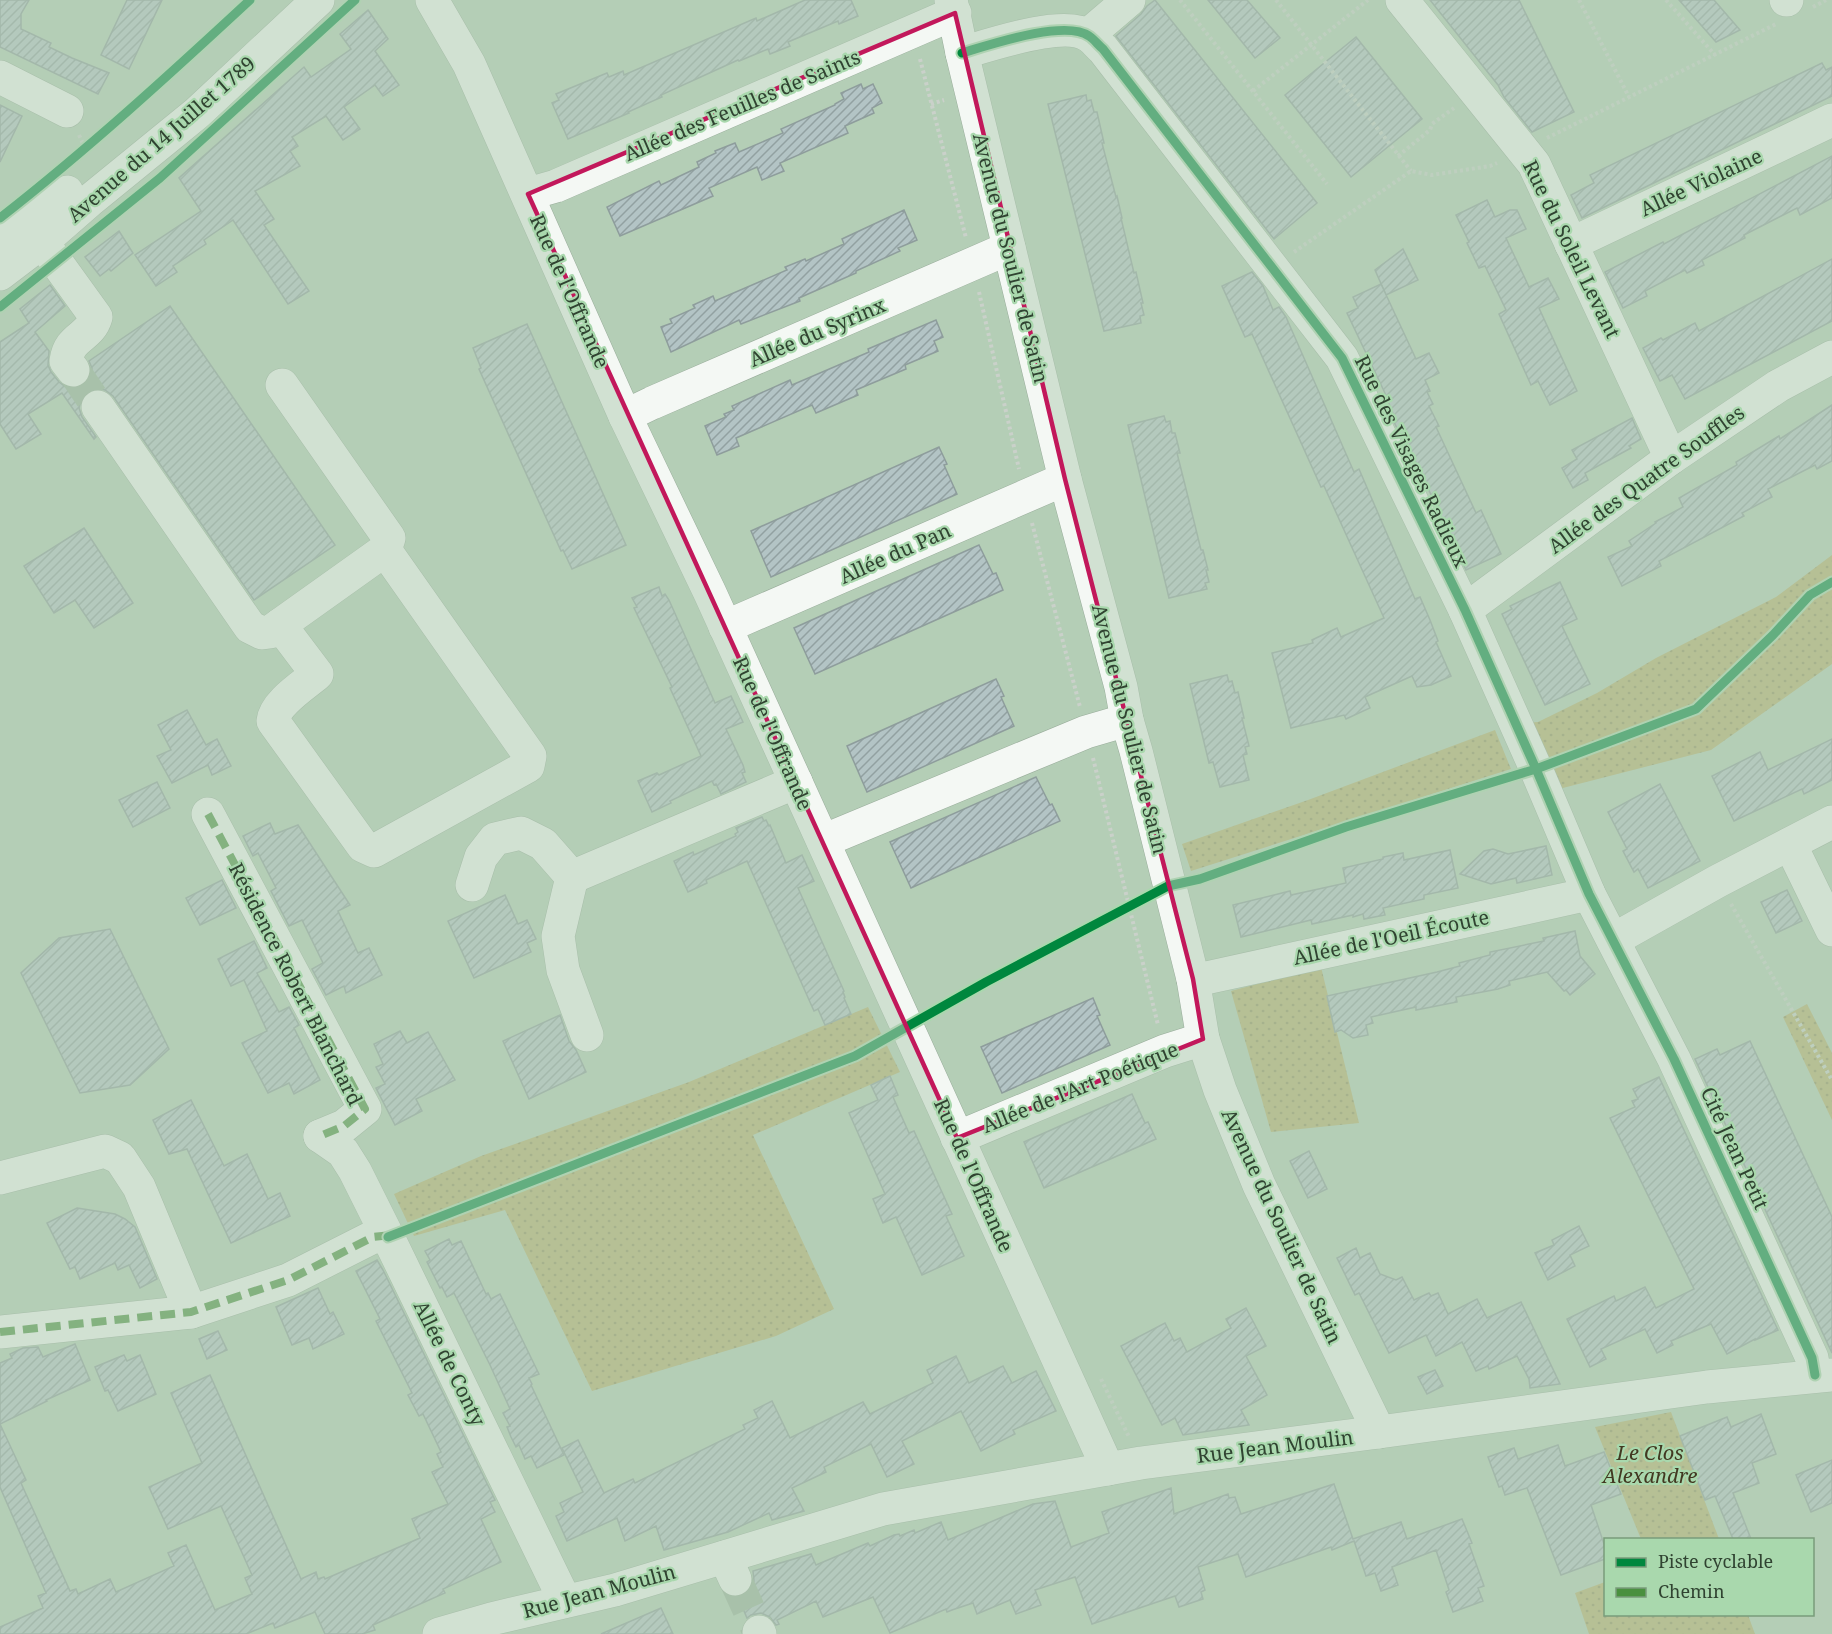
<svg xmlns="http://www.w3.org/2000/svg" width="1832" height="1634" viewBox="0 0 1832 1634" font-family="'Noto Serif',serif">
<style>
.park{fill:url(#park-dots)}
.building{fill:url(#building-hatch);stroke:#8e9d9c;stroke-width:1.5}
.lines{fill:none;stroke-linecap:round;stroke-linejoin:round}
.minor-tunnel{stroke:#9ab29b;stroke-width:33;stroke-dasharray:33 16;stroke-linecap:butt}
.minor-casing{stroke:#98ac9a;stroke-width:34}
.major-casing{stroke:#98ac9a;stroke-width:34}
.path{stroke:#cad1ca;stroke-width:4;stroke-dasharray:3 3;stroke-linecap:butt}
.minor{stroke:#f4f8f4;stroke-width:33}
.major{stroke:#f4f8f4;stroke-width:33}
.quiet{stroke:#4a903f;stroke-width:8;stroke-dasharray:15 8;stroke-linecap:butt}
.cycleway-casing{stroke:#a9d8ad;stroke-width:13}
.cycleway{stroke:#00873e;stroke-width:9}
.marked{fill:none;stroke:#c2185b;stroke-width:4.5;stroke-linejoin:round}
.labels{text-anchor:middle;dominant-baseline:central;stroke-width:4.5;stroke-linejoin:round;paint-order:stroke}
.street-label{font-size:20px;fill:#304331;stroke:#a9d8ad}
.park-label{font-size:20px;font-style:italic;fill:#423821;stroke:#a9d8ad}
</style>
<defs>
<pattern id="park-dots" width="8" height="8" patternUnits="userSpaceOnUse" patternTransform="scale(1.5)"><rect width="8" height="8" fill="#b8af6e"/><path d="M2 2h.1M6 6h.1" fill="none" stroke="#96905b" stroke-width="1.8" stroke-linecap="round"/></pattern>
<pattern id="building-hatch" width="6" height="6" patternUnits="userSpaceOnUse" patternTransform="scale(1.5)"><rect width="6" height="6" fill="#b3c4c5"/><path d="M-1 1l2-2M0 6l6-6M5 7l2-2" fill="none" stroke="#92a1a1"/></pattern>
</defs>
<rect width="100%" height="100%" fill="#b4ceb6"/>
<g class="park">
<path d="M1832,555V664L1711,750L1555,790L1523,723L1538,722L1597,693L1656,658L1776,597Z"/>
<path d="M1495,730L1511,769L1191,871L1182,844L1308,800Z"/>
<path d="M1321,967L1359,1123L1271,1132L1231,991Z"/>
<path d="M1807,1004L1832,1053V1120L1783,1017Z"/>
<path d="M868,1007L900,1072L753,1135L834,1309L776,1336L592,1391L505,1210L414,1236L394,1194L481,1156L689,1082Z"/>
<path d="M1671,1412L1719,1539H1641L1595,1427Z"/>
<path d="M1605,1582L1606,1614L1748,1615L1755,1634H1589L1575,1593Z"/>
</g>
<g class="building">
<path d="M0,0H29L21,14V29L51,43L49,47L72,58L109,73L98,94L0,47Z"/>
<path d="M127,0H162L129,69L101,55Z"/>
<path d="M805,0H851L858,16L839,24L838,21L788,42L790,46L770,54L768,49L739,61L738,60L661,95L662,97L628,112L629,113L568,139L552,103L559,100L556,94L607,73L609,77L623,71L624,75L756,18L757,21Z"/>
<path d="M1155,0L1317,203L1274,239L1116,36L1141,14L1147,6Z"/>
<path d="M1208,0H1247L1280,38L1255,58Z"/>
<path d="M1430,0H1519L1574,112L1532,132L1504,97L1498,85Z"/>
<path d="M1679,0H1714L1740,30L1716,42Z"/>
<path d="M368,10L388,39L375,51L399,85L383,96L375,85L344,107L360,129L343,140L326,116L292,137L298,146L290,151L300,166L255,191L274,219L264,225L309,291L288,304L233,220L204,240L206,244L173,266L177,272L156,286L135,255L201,211L179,178L304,67L311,77L351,49L340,34Z"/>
<path d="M1356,37L1422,119L1351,177L1285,95Z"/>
<path d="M1822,63L1826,70L1832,67V96L1582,218L1571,195L1594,183L1590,175Z"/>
<path d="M861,84L863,89L873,84L882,103L872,108L874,113L845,126L848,133L780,163L784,171L762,180L757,167L709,188L713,196L620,236L607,207L659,181L661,185L699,167L697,162L716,153L715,151L735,143L739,152L783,133L781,129L835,105V104L844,99L841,93Z"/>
<path d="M1086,95L1087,101L1091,100L1094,112H1097L1104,143H1102L1116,197L1117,196L1122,218H1121L1134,273L1136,272L1143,303H1141L1144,315L1140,316L1141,323L1104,331L1048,104Z"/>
<path d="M0,105L22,116L0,162Z"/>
<path d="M1832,156V198L1800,215L1797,208L1744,235L1745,238L1702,260L1704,265L1687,273L1685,270L1645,291L1647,296L1623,308L1605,272L1663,242L1664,244Z"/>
<path d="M1487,200L1495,217L1510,210H1517L1526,229L1506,238L1529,287L1548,278L1559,299L1539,308L1577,391L1550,405L1538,381L1531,385L1499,314L1506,310L1485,266L1479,268L1467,243L1469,242L1456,215Z"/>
<path d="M904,210L917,240L898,248L900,251L856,271V273L799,298L800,301L741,324L739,320L671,352L661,327L672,323L670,319L695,308L693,305L713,296L715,301L787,270L785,267L805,259L806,261L844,244L842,239Z"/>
<path d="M119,231L133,253L111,271L109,269L100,276L85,257Z"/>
<path d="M1403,249L1418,280L1386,295L1375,270Z"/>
<path d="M1832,259V321L1685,399L1672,375L1660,381L1643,348L1661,338L1663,340L1695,323L1699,331Z"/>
<path d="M1252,272L1263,286L1273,310L1279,307L1286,317L1354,472L1359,469L1415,599L1420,597L1430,620L1438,641L1436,642L1451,676L1431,685L1417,687L1412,676L1365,697L1370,708L1346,719L1344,715L1291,728L1272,653L1313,643L1312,640L1337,628L1341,637L1384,618L1324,486L1321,487L1252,334L1245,337L1222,286Z"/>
<path d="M1381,284L1416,359L1429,353L1439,373L1425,380L1430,391L1427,392L1433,404L1429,406L1439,426L1436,427L1476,513L1481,510L1501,554L1466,570L1406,441L1404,442L1394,422L1396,421L1384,391L1347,313L1358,308L1353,297Z"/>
<path d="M50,285L65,306L35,332L49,351L48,365L51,372L59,382L67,388H76L85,384L91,376L92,368L89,361L170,306L335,545L254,600L113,396L105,390L97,388L88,391L81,400L79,408L82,417L96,437L94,439L62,393L28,414L41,434L16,449L0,424V342L29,323L20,309Z"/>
<path d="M936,320L943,337L934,341L938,351L905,365L906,369L856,390L858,395L816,413L812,405L736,438L739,446L717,455L705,426L726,417L724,414L734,410L732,406L790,380L792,385L869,352L868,349Z"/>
<path d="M527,324L626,545L572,569L563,550L561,551L479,369L481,368L473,348Z"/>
<path d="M1832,405V461L1817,469L1815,465L1768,489L1772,497L1742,513L1744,516L1659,561L1661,566L1622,586L1608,557L1632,546L1629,541L1656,523L1655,522L1683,507L1679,498L1737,465L1736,462L1779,436L1780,439Z"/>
<path d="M1164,416L1166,422L1170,421L1172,433H1175L1180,453H1177L1190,505L1201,550H1203L1208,570H1206L1209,582L1205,583L1207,589L1169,598L1128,425Z"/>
<path d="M1632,418L1641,439L1629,446L1631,448L1585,473L1588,480L1573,488L1562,468L1577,459L1572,450Z"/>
<path d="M939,447L947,464L944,465L957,494L771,577L751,531Z"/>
<path d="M84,528L133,603L94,628L75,600L54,613L24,566Z"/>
<path d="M979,545L993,574L996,573L1003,590L815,674L794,628Z"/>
<path d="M1560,582L1577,619L1562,626L1590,684L1545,705L1502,614L1512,609L1510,606Z"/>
<path d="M659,587L662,596L665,594L669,600L715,703L731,696L743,722L726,729L743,765L745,772L742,773L746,782L721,794L716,784L714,785L712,781L670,801L671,803L652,812L638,781L657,773L659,775L701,756L670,688L672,687L634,608L637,607L632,598Z"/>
<path d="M1227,675L1229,682L1232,681L1235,693L1238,692L1244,718H1242L1249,746L1245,747L1247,754L1243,755L1249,780L1220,787L1213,762L1209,763L1190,684Z"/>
<path d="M996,679L1004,696L1001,697L1014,726L867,792L847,746Z"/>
<path d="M187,710L206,745L217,739L231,766L212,775L208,765L172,783L157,756L171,750L158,725Z"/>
<path d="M1832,739V780L1804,794L1802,789L1734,821L1712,776L1760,752L1768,770Z"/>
<path d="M1036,777L1050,805L1052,804L1060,821L911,888L890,842Z"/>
<path d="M157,782L170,808L133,827L119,800Z"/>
<path d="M1660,784L1700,861L1648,888L1638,869L1634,872L1623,851L1627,849L1608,812Z"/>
<path d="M762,817L764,821L766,820L769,826L770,825L786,863L802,855L814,881L798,888L844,991L843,992L845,997L844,998L851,1014L825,1025L818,1009L814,1011L747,861L706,880L707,883L688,892L674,861L693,852L694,855L736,836L735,834L738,832L736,828Z"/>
<path d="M270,823L275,834L298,825L350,905L338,911L358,953L369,948L382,975L346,993L344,986L326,995L312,969L323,963L302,920L289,926L271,891L276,888L258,853L253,856L243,836Z"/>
<path d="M1546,846L1552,875L1517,883L1516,878L1491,884L1460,874L1484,851L1493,849L1508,854Z"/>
<path d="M1450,850L1458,888L1424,895V899L1383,908L1385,915L1364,919L1363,914L1353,917V915L1312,924L1311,920L1241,937L1233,905L1290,891L1291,895L1346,883L1343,868L1383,859V857L1403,853L1404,860Z"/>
<path d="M222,880L236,908L200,925L186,898Z"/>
<path d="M1787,890L1802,921L1776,933L1761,902Z"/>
<path d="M505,895L518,924L527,920L536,939L527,943L531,952L474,978L448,921Z"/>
<path d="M110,929L169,1049L130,1085L80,1093L21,973L59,938Z"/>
<path d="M1575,931L1580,956L1595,974L1570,995L1566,990L1564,991L1547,972L1509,981L1510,985L1498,989L1456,997L1457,1002L1416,1010V1007L1371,1017L1373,1023L1366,1025L1368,1035L1353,1038L1341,1030L1335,1032L1327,996L1437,972L1460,966L1459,963L1490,955V952L1544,941L1543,938Z"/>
<path d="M254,941L267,968L257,973L279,1012L289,1007L299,1025L294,1028L320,1080L294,1094L289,1083L268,1093L242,1043L267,1031L244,980L231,986L218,959Z"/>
<path d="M1093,998L1100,1015L1097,1016L1110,1045L1002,1093L981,1047Z"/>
<path d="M560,1015L569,1041L576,1050L586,1072L529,1099L503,1041Z"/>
<path d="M400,1031L407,1043L428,1032L455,1080L416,1099L422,1111L395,1125L376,1088L385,1084L376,1067L383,1064L374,1044Z"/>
<path d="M1750,1041L1832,1217V1353L1695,1059L1717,1049L1720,1055Z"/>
<path d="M890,1076L898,1095L893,1097L909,1133L914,1131L952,1214L946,1216L964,1256L922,1275L896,1217L883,1223L873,1199L885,1194L849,1113L878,1100L871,1085Z"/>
<path d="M1659,1077L1778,1330L1755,1340V1339L1727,1354L1711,1324L1671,1341L1673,1345L1657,1353L1645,1329L1601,1349L1606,1359L1590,1367L1567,1319L1614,1296L1616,1301L1645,1287L1656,1308L1694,1289L1610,1118L1635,1107L1632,1101L1638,1099L1633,1089Z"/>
<path d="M1132,1094L1145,1123L1148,1122L1156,1139L1044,1188L1024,1142Z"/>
<path d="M191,1100L224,1166L247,1154L268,1199L280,1193L290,1216L231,1243L187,1149L169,1154L153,1120Z"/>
<path d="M1309,1151L1327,1189L1308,1198L1290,1161Z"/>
<path d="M77,1208L115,1214L125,1219L135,1227L157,1279L140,1288L129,1265L118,1270L115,1263L80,1279L75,1267L70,1269L47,1223Z"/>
<path d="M1579,1226L1589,1246L1570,1255L1575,1266L1548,1280L1535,1253L1554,1245L1552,1240Z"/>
<path d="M449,1239L452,1245L461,1241L486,1294L488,1293L491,1299L500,1294L539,1374L529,1378L532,1384L531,1385L564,1455L537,1468L531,1456L525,1459L519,1445L516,1447L511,1437L507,1427L510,1426L503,1413L510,1409L490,1365L454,1293L447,1297L442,1287L440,1288L427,1262L430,1260L425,1251Z"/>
<path d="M1356,1248L1360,1258L1370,1253L1380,1274L1396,1280L1402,1277L1414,1300L1429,1293L1431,1296L1438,1293L1448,1314L1477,1299L1487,1318L1521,1302L1560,1384L1530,1388L1529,1379L1517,1356L1489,1369L1488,1366L1476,1371L1462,1342L1436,1356L1426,1335L1389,1353L1359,1293L1355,1295L1337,1258Z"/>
<path d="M377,1260L383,1270L495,1500L490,1502L495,1512L481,1519L501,1562L443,1589L445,1593L373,1625L375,1630L362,1634H325L315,1612L275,1628L273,1623L246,1634H0V1627L43,1608L38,1596L46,1593L0,1487V1363L12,1358L10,1354L23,1348L38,1347L43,1357L75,1344L90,1380L46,1400L47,1401L0,1424L26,1480L21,1483L70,1591L76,1589L78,1594L110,1579L116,1592L174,1566L168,1553L186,1545L215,1610L252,1594L245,1578L252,1575L221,1506L168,1529L149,1487L202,1463L171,1393L210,1375L301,1579L316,1572L318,1579L324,1577L325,1579L420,1538L412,1519L448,1504L432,1472L443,1467L437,1454L441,1452L423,1414L419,1416L408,1395L412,1393L376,1321L380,1319L356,1271Z"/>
<path d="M318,1288L330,1314L333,1312L344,1334L313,1349L309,1338L292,1345L276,1307Z"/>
<path d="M1246,1308L1266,1346L1246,1356L1267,1395L1241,1410L1249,1425L1183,1435L1175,1418L1162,1425L1121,1346L1165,1323L1174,1341L1180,1338L1187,1352L1231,1328L1226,1319Z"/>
<path d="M218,1331L227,1350L207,1359L199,1339Z"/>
<path d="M124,1355L127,1361L140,1355L156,1394L118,1411L108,1390L105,1391L95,1367Z"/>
<path d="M956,1356L969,1383L1003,1366L1012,1383L1036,1371L1056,1411L1013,1430L1015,1434L981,1451L961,1411L902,1441L914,1464L887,1477L871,1444L824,1467L826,1472L792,1488L804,1511L772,1520L769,1513L728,1532L664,1550L656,1526L625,1541L617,1518L567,1541L556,1516L564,1512L560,1503L583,1492L562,1448L578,1440L604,1493L633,1479L635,1483L745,1429L743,1425L758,1418L754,1410L772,1401L790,1438L863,1402L870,1414L933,1383L927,1370Z"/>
<path d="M1435,1370L1443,1386L1427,1394L1418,1377Z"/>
<path d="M1761,1414L1776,1454L1752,1463L1759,1483L1733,1493L1751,1539H1733L1715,1496L1705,1500L1680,1436L1727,1417L1731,1427Z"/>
<path d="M1558,1445L1565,1466L1604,1452L1621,1494L1591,1505L1605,1547V1559L1561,1575L1527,1488L1505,1495L1502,1486L1499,1487L1488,1457L1514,1448L1518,1459Z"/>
<path d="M1832,1460V1503L1811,1512L1796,1475Z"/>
<path d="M1334,1484L1353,1539L1401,1522L1407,1539L1462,1519L1472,1543L1469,1544L1484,1586L1478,1588L1483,1601L1453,1612L1446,1592L1449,1590L1436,1550L1392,1567L1398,1585L1381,1591L1375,1573L1366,1576L1354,1541L1332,1550L1331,1547L1246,1577L1238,1554L1198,1567L1205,1590L1201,1592L1203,1599L1179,1607L1175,1596L1092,1624L1075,1577L1035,1590L1041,1605L1016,1614L1010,1600L977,1614L973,1603L952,1610L947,1612L946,1609L890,1633L873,1597L823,1617L816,1601L777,1620L779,1624L776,1625L770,1617L761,1613L751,1615L747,1618L738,1597L743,1596L751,1589L754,1581L753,1571L811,1554L816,1565L868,1543L870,1546L894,1535L899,1534L900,1536L914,1530L915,1533L941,1522L948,1540L1033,1504L1055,1501L1071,1547L1109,1533L1102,1512L1171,1488L1174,1514L1228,1494L1229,1498L1235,1497L1241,1514Z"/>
<path d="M661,1608L673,1634H601Z"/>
</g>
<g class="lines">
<g class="minor-tunnel">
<path d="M73,370L98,407"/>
<path d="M735,1579L759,1632"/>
</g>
<g class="minor-casing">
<g id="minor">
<path d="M432,0L469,64L625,416L710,593L1108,1469"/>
<path d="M951,0L962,53L1065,479L1121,687L1127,720L1136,751L1193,979L1203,1039L1220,1090L1259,1185L1379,1432"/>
<path d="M1402,0L1534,164L1671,458"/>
<path d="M1786,0H1787"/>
<path d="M1088,35L1129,0"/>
<path d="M962,53C989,45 1065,19 1089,36C1094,39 1098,45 1103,49L1342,358L1465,610L1536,769L1589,894L1674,1059L1812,1358L1815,1375"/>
<path d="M0,77L67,111"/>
<path d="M528,194L556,186L955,13"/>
<path d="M42,242L96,317C90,338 69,336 66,361L73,370"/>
<path d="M1571,244L1832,120"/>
<path d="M98,407L250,627L262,633L270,632L385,550L389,538L282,385"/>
<path d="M625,416L652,403L1009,248"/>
<path d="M1465,610L1671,458L1778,386L1832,357"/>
<path d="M280,625L317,674C303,686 275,703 273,721L363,846L374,851L528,766L530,756L385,550"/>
<path d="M725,627L1065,479"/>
<path d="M208,814L365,1109L344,1126L320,1136"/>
<path d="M823,841L1086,732L1127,720"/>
<path d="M1790,844L1832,930"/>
<path d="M572,877L796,782"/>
<path d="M472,885L481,857L495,839L521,833L543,844L572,877L558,936L563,970L587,1035"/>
<path d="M1613,940L1718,881L1832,822"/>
<path d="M1193,979L1206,978L1589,894"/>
<path d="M320,1136L343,1152L355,1171L388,1237L565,1601"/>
<path d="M957,1138L1165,1051L1203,1039"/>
<path d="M0,1178L105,1151L120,1158L139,1187L191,1312"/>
<path d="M0,1332L191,1312L288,1280L373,1237H388"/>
<path d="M725,1557L735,1579"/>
<path d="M759,1632L760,1634"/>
</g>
</g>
<g class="major-casing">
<g id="major">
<path d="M0,245L67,192"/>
<path d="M0,274L42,242L89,201L197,113L318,0"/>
<path d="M439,1634L491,1619L615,1590L883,1509L1141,1463L1379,1432L1707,1387L1832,1375"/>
</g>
</g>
<g class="path">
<path d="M1180,0L1327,184"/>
<path d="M1276,0L1411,171"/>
<path d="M1579,0L1629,97"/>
<path d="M1666,0L1715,55"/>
<path d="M1813,7L1826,0"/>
<path d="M920,59L966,238"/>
<path d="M1253,91L1368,0"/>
<path d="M931,104L944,100"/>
<path d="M79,135L85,148"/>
<path d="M1547,138L1776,24"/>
<path d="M1398,156L1430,130L1432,124L1454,108"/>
<path d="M1294,252L1411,171L1432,175L1490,166L1497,163"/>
<path d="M979,292L1019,469"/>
<path d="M1032,523L1080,707"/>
<path d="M1093,758L1158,1025"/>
<path d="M1731,904L1832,1080"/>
<path d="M1101,1379L1129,1437"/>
</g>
<use href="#minor" class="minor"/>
<use href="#major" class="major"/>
<g class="quiet">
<path d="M208,814L365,1109L344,1126L320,1136"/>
<path d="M0,1332L191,1312L288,1280L373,1237L391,1235"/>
</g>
<g class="cycleway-casing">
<g id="cycleway">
<path d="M962,53C989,45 1065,19 1089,36C1094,39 1098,45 1103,49L1342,358L1465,610L1536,769L1589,894L1674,1059L1812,1358L1815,1375"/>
<path d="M0,218C87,150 169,75 250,0"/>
<path d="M0,307L160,178L355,0"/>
<path d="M388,1237L855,1056L986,982L1168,886L1200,879L1346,827L1536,769L1696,709L1773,635L1810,595L1832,582"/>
</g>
</g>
<use href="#cycleway" class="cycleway"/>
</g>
<path d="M0 0H1832V1634H0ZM955,13L1065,479L1193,979L1203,1039L957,1138L528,194Z" fill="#b4ceb6" fill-opacity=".55" fill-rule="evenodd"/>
<path class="marked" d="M955,13L1065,479L1193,979L1203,1039L957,1138L528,194Z"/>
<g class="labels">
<g class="street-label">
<text transform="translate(742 105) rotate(-23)">Allée des Feuilles de Saints</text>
<text transform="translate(161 139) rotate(-41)">Avenue du 14 Juillet 1789</text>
<text transform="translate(1701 182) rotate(-25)">Allée Violaine</text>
<text transform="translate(1572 249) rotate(64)">Rue du Soleil Levant</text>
<text transform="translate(1011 258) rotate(76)">Avenue du Soulier de Satin</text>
<text transform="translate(570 291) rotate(66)">Rue de l'Offrande</text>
<text transform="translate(817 332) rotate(-23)">Allée du Syrinx</text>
<text transform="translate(1412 461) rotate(64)">Rue des Visages Radieux</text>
<text transform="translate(1646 479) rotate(-36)">Allée des Quatre Souffles</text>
<text transform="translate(895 553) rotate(-24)">Allée du Pan</text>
<text transform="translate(1130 729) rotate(76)">Avenue du Soulier de Satin</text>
<text transform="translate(773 733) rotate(66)">Rue de l'Offrande</text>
<text transform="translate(1391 937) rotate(-12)">Allée de l'Oeil Écoute</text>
<text transform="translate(296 984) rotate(63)">Résidence Robert Blanchard</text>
<text transform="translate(1080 1087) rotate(-22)">Allée de l'Art Poétique</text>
<text transform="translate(1735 1148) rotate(65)">Cité Jean Petit</text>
<text transform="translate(974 1175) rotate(66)">Rue de l'Offrande</text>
<text transform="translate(1282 1226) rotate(65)">Avenue du Soulier de Satin</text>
<text transform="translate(450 1363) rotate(64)">Allée de Conty</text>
<text transform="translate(1275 1446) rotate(-7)">Rue Jean Moulin</text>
<text transform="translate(599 1591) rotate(-15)">Rue Jean Moulin</text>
</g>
<g class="park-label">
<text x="1650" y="1452">Le Clos<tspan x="1650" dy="23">Alexandre</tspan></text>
</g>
</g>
<rect x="1604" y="1538" width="210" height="78" fill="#a9d8ad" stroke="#799c7b" stroke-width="1.5"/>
<rect x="1616" y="1558" width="30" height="9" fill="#00873e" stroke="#799c7b" stroke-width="1.5"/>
<text x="1658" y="1568" font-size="18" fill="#304331">Piste cyclable</text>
<rect x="1616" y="1588" width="30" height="9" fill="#4a903f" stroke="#799c7b" stroke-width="1.5"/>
<text x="1658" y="1598" font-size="18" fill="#304331">Chemin</text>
</svg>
